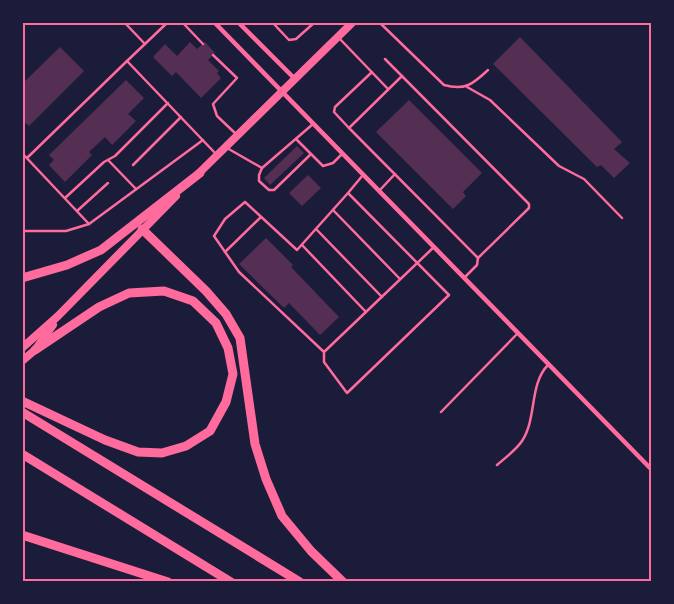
<svg xmlns="http://www.w3.org/2000/svg" width="674" height="604" viewBox="0 0 674 604" font-family="'Roboto Condensed',sans-serif">
<style>
.building{fill:#542f53}
.lines{fill:none;stroke-linecap:round;stroke-linejoin:round}
.service{stroke:#ff6b9d;stroke-width:2.5}
.minor{stroke:#ff6b9d;stroke-width:4.5}
.primary{stroke:#ff6b9d;stroke-width:8}
.motorway{stroke:#ff6b9d;stroke-width:9}
.neatline{fill:none;stroke:#ff6b9d;stroke-width:2}
</style>
<rect width="100%" height="100%" fill="#1b1b3a"/>
<g class="building">
<path d="M520,37L622,142L614,149L630,163L614,178L601,165L597,167L493,64Z"/>
<path d="M190,42L197,49L205,42L215,53L208,60L219,71L217,73L221,78L201,98L176,72L172,76L153,57L165,44L177,56Z"/>
<path d="M60,47L84,71L29,126L22,120V84Z"/>
<path d="M126,80L144,98L128,114L136,121L112,145L105,137L89,152L92,155L65,182L49,165L54,160L49,155Z"/>
<path d="M409,100L482,173L463,192L466,196L453,209L376,132Z"/>
<path d="M297,146L304,153L270,185L264,178Z"/>
<path d="M308,175L321,188L302,206L289,193Z"/>
<path d="M266,238L293,265L291,267L339,317L320,335L289,303L284,308L239,264Z"/>
</g>
<g class="lines">
<g class="service">
<path d="M124,22L145,44"/>
<path d="M182,22L203,44"/>
<path d="M272,22L289,40L296,39L315,22"/>
<path d="M379,22L444,85C465,91 473,84 488,70"/>
<path d="M339,38L388,89"/>
<path d="M213,55L237,78L213,104L217,116L236,134"/>
<path d="M385,59L529,204V208L478,258L477,265L464,278"/>
<path d="M127,61L168,22"/>
<path d="M402,76L349,128L478,258"/>
<path d="M467,87L490,100L559,166L584,179L622,218"/>
<path d="M349,128L334,112L335,107L372,72"/>
<path d="M296,139L323,166L333,163L342,154"/>
<path d="M227,148L262,168L313,124"/>
<path d="M22,153L89,224L203,140"/>
<path d="M27,158L127,61L216,154"/>
<path d="M108,160L136,189"/>
<path d="M133,165L181,117"/>
<path d="M262,168L259,175V181L269,190H274L311,154"/>
<path d="M379,191L395,174"/>
<path d="M348,193L363,175"/>
<path d="M65,198L104,162L115,156L168,103"/>
<path d="M333,210L400,279"/>
<path d="M77,211L108,183"/>
<path d="M316,229L382,297"/>
<path d="M22,231H66L89,224"/>
<path d="M302,245L366,312"/>
<path d="M225,252L261,217"/>
<path d="M324,352L239,272L214,236L225,219L245,202L297,250L348,193L449,295L347,393L324,362V352C361,317 397,282 434,247"/>
<path d="M441,412L517,334"/>
<path d="M497,465C505,458 516,450 522,441C537,419 529,384 548,365"/>
</g>
<g class="minor">
<path d="M214,22L652,470"/>
<path d="M238,22L295,79"/>
</g>
<g class="primary">
<path d="M196,176L353,22"/>
<path d="M22,348L58,316L176,196"/>
<path d="M22,361L35,350L53,325"/>
</g>
<g class="motorway">
<path d="M142,229L206,291L226,314L240,338L255,444L266,479L282,516L311,551L343,582"/>
<path d="M22,278L67,265L101,250L200,173"/>
<path d="M22,401L105,440L138,452L162,453L186,446L210,431L226,402L233,374L228,348L216,323L193,301L164,291L129,293L99,307L35,350"/>
<path d="M22,412L300,582"/>
<path d="M22,454L231,582"/>
<path d="M22,535L168,582"/>
</g>
</g>
<rect width="674" height="604" fill="none" stroke="#1b1b3a" stroke-width="48"/>
<rect x="24" y="24" width="626" height="556" class="neatline"/>
</svg>
